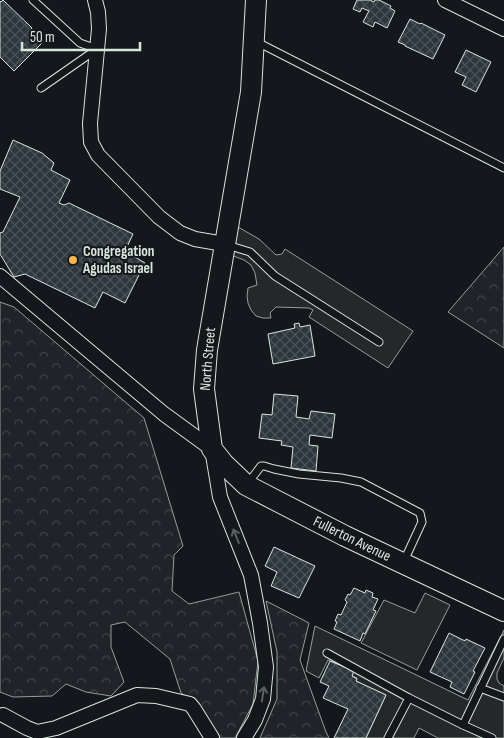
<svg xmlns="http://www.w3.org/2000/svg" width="504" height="738" viewBox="0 0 504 738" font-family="'Sofia Sans Condensed',sans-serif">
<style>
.forest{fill:url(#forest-crowns);stroke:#939e99}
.parking{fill:#24282b;stroke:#939e99}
.building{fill:url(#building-cross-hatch);stroke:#d8e6dc}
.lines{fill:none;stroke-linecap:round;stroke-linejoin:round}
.lane-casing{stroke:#d8e6dc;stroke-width:9}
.street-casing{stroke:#d8e6dc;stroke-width:16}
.secondary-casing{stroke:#d8e6dc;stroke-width:22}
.lane{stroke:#14181c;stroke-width:7}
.street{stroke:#14181c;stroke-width:14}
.secondary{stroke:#14181c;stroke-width:20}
.oneway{stroke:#59605f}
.poi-dot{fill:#ffb74d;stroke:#14181c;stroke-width:2}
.labels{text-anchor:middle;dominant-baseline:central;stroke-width:4;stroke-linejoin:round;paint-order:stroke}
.poi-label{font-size:15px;font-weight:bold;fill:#d8e6dc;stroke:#14181c;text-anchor:start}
.street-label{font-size:15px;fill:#d8e6dc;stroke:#14181c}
</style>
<defs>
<pattern id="forest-crowns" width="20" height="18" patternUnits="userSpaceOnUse" patternTransform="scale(1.25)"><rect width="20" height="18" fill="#202428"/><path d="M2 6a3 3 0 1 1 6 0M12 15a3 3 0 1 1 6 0" fill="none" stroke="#404447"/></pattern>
<pattern id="building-cross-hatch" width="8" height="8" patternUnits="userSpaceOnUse" patternTransform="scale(1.25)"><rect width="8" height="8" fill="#2c363c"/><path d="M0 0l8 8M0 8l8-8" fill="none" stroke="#4a5358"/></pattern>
</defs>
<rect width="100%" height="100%" fill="#14181c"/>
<g class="forest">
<path d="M504,247V348L448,312Z"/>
<path d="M0,302L14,307L144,418L183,546L174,555L172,591L189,604L239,592L258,661L253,704L235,738H218L195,702L181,693L170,659L125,622L111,625V647L124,682L111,696L86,692L66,684L52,696L13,697L0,692Z"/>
<path d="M266,601L309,623L300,660L326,732L329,738H260L277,699V652Z"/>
</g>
<g class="parking">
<path d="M238,227L259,239L276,255L282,254L285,249L413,331L388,368L309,317L313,310L309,308L276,307L270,313L271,318H263L256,316L251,310L248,303L247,296L248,288L257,285L255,273L251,265L244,260L231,255Z"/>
<path d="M425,593L450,605L417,670L361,643L384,600L415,613Z"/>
<path d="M315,626L468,700L504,630V658L497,673V679L499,683L504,686V738H438L419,728L414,738H366L386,695L356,681L357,678L352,676L353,671L328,660L319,678L306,671Z"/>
</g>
<g class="building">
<path d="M3,0L32,28L30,31L42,43L14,71L0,57V1L1,2Z"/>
<path d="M357,0H370L374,2L375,0H379L391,6L390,8L395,11L387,28L375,22L373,27L363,22L369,11L362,8L360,12L353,9Z"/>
<path d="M410,19L420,24L421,23L445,35L433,59L405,46V45L398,42Z"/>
<path d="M466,50L491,62L476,92L462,85L466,77L455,72Z"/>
<path d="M13,140L42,153L54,163L51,170L70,180L59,203L64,205L69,203L133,234L125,251L145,263L125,303L103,292L95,308L25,274L14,277L0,254V233L3,232L20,197L0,189V171Z"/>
<path d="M299,323L300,327L310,325L315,356L273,364L268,334L295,328L294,324Z"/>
<path d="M274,394L298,396L296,417L309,419L311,411L335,414L332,438L310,435L309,445L318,446L316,471L291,468L293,447L281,445L282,441L259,438L262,414L272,415Z"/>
<path d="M274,547L315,566L299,598L271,586L277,572L265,566Z"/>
<path d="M354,588L365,593L366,590L373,593L372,597L378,599L373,610L376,611L365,634L363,633L360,641L334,629L337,622L335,621L338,614L341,615L347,602L345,600L348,594L350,595Z"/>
<path d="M449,633L465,641L466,639L485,648L473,671L475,672L464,694L450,687L452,682L430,672Z"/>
<path d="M330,661L354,671L352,676L357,679L356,681L386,695L366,738H334L348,709L323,698L329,686L320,682Z"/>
</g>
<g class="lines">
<g class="lane-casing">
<g id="lane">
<path d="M33,0L80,43L97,49L41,88"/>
<path d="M257,42L504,168"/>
<path d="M227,245L250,252L275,276L379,342"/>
<path d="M248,483L261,466H264L274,469L299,474L341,478L361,482L420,513L422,522L404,561"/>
<path d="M327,653L409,698L388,738"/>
<path d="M480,688L504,697"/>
<path d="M409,698L463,725L504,639"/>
<path d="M463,725L492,738"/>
</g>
</g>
<g class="street-casing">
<g id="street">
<path d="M95,0L98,12L99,29L90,123L91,142L98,155L159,217L180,233L195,239L224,244"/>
<path d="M445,0L504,29"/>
<path d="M0,276L164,414L212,449L220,497L251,575L260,623L266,667L263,699L255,720L244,738"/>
<path d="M3,715L27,728L37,732L56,728L137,695L156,696L190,704L194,709L212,738"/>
</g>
</g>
<g class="secondary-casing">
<path id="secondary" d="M256,0L251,92L207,350L204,389L212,449L224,464L246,485L345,536L504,611"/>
</g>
<use href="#lane" class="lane"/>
<use href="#street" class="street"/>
<use href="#secondary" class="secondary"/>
</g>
<defs><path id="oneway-shaft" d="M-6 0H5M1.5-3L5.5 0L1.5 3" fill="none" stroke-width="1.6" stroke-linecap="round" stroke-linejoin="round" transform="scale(1.25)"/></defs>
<g class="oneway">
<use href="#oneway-shaft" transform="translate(236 536) rotate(-112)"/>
<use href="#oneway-shaft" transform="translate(263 694) rotate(-81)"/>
</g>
<circle class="poi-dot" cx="73" cy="260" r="5"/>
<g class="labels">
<g class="poi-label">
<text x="83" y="251">Congregation<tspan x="83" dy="17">Agudas Israel</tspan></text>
</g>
<g class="street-label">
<text transform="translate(208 359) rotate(-85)">North Street</text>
<text transform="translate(352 539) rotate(26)">Fullerton Avenue</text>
</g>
</g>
<path d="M22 42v8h118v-8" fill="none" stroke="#d8e6dc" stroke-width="2.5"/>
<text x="30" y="42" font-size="15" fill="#d8e6dc" stroke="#14181c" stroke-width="4" paint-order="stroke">50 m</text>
</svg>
